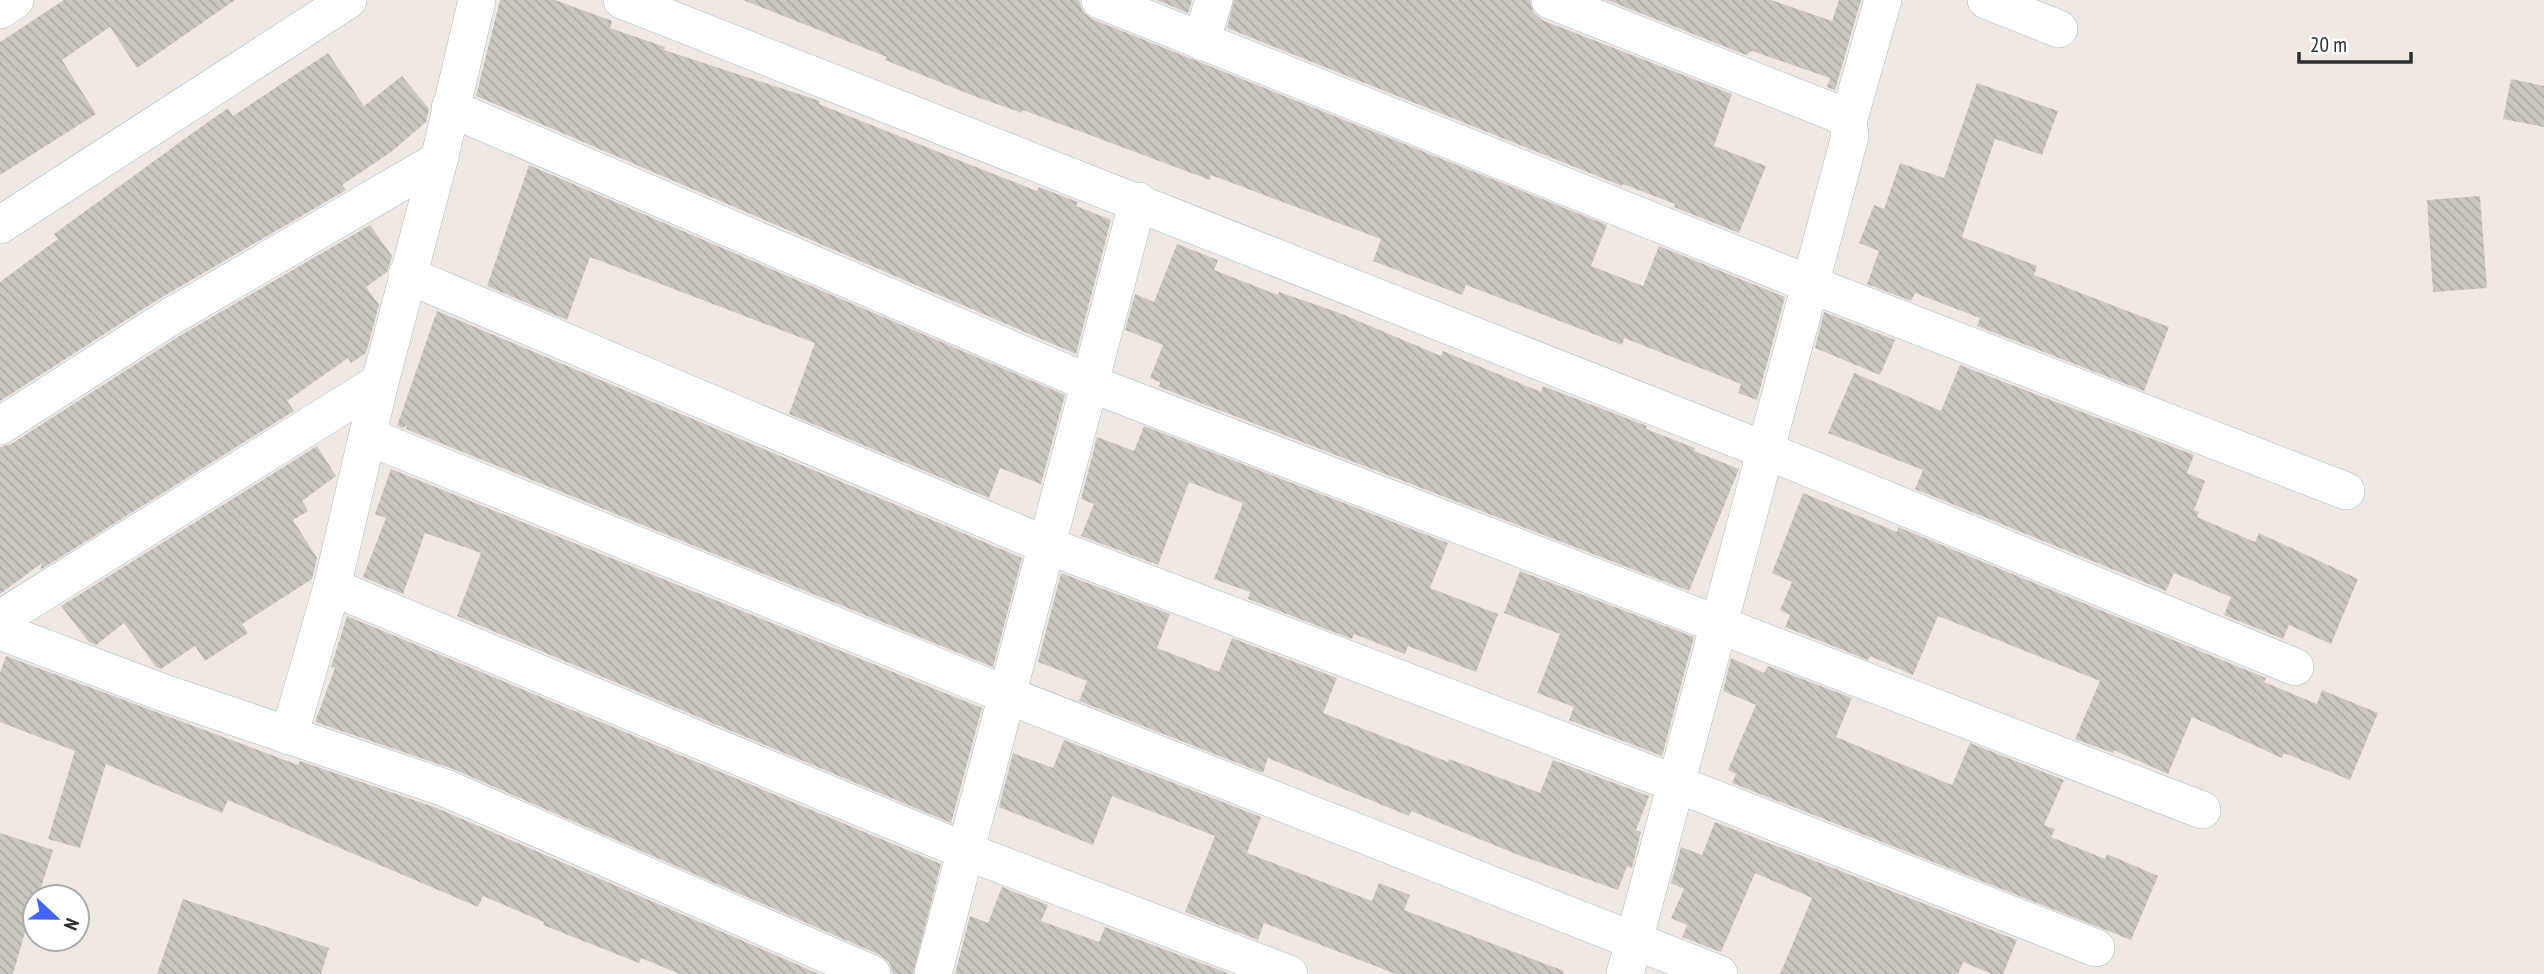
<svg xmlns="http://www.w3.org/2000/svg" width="2544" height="974" viewBox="0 0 2544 974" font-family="'PT Sans Narrow',sans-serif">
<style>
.building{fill:url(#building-back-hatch)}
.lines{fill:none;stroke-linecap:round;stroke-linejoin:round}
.minor-casing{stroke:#b4b7c1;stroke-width:38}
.minor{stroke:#fff;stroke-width:37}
</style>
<defs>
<pattern id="building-back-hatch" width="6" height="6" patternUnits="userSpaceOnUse" patternTransform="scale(1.75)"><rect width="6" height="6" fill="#cbc7bf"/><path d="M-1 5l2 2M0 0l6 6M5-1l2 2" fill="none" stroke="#afaba4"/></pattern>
</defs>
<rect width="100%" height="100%" fill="#efe9e1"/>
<g class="building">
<path d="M64,0H235L137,68L110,27L62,60L96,114L0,175V42Z"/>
<path d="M500,0H555L612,21L610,28L665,47L664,50L820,101L819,104L976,167L1037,191L1039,187L1078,202L1076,206L1111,220L1076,354L476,96Z"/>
<path d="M743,0H1079L1083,12L1092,19L1607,225L1591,266L1643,286L1659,246L1785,297L1757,400L1738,393L1741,384L1624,338L1622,345L1466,285L1462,295L1373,261L1381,239L1211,175L1210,180L1023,110L1022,113L974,96L885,60L887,57Z"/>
<path d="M1157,0H1192L1188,13Z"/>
<path d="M1234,0H1530L1533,12L1542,20L1732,94L1714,146L1766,166L1739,233L1674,207L1675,204L1623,184L1622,186L1227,28Z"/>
<path d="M1607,0H1771L1832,21L1839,0H1861L1835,90L1827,87L1830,78L1752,51L1746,55Z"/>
<path d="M328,53L364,106L402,76L429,109L426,122L391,152L342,185L346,190L159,299L0,401V282L58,239L54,234L187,137L228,108L233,116Z"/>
<path d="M2511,79L2544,86V127L2503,119Z"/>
<path d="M1977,83L2058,111L2042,155L1995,139L1962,237L2037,266L2034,275L2169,327L2144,391L1977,326L1980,318L1915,293L1911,301L1867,284L1879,251L1859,243L1874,205L1884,209L1900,163L1944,178Z"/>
<path d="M529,165L1065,395L1041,484L1000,468L989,498L789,414L815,343L590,257L567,320L487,286Z"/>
<path d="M2480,196L2487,288L2433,292L2427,200Z"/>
<path d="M370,225L392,256L387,272L366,287L379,305L366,353L351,363L348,358L287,401L294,411L40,570L42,563L0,594V447L11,444L181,335Z"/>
<path d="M1177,244L1218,260L1214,270L1278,295L1279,292L1337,312L1441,356L1443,351L1541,392L1543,386L1647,426L1646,429L1695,448L1694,451L1739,469L1689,591L1159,387L1160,382L1150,378L1163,345L1125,330L1135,294L1154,302Z"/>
<path d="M437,311L1022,558L993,667L406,429L407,425L403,428L397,426Z"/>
<path d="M1824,312L1895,340L1880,375L1815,348Z"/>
<path d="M1960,365L2194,455L2187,473L2205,481L2194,510L2199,512L2197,517L2255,542L2259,533L2358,579L2331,644L2289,625L2283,639L2224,615L2231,597L2174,573L2166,591L1915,489L1923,470L1828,433L1854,373L1941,411Z"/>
<path d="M1144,426L1448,543L1430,588L1498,614L1476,672L1408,646L1405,654L1354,634L1352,639L1248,599L1250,592L1214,579L1243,503L1189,482L1158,565L1081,536L1094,504L1081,499L1097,437L1134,451Z"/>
<path d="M317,446L336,476L302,501L308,511L293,520L317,558L312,579L242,624L248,633L205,661L195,646L161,669L156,667L124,623L96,645L89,642L61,606Z"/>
<path d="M391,469L982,708L951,823L457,616L481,553L425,533L403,594L363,577L386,518L375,514Z"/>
<path d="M1803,493L1897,532L1898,527L2266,678L2264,682L2317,704L2322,690L2378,713L2350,780L2284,753L2282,758L2192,717L2168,774L2114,750L2113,753L2075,739L2100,681L1938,616L1913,675L1870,656L1868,660L1785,627L1790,615L1780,610L1792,582L1772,573Z"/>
<path d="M1520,571L1694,637L1662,756L1569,720L1574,707L1537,693L1560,634L1504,613Z"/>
<path d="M1061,573L1170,614L1157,648L1219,672L1232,638L1337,678L1323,713L1448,762L1449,759L1540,793L1553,760L1649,796L1636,830L1641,832L1632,868L1627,866L1618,890L1516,854L1411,811L1409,816L1268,758L1263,773L1079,701L1087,681L1038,662Z"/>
<path d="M347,616L941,864L913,974H893L889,962L880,955L453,769L315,722L335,668L331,667Z"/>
<path d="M6,656L298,765L300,761L437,808L819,974H680L641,958L639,963L543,925L544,922L483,896L478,907L228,800L222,813L106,764L80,848L48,839L75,751L0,722V673Z"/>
<path d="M1731,658L1764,673L1768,666L1852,698L1836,737L1952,785L1970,743L2064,780L2044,825L2055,829L2051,837L2105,859L2107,854L2158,876L2131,940L1732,783L1736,774L1728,770L1756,705L1723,691Z"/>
<path d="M1064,740L1261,817L1247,853L1372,901L1379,883L1410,895L1404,910L1564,971L1563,974H1396L1264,923L1258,940L1185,912L1215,836L1112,796L1093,845L999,807L1013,753L1053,768Z"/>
<path d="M1715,822L2017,940L2003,974H1992L1963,962L1958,974H1780L1812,898L1755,873L1721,952L1682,937L1687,925L1671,918L1684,889L1671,883L1681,847L1702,855Z"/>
<path d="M0,833L53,850L38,897H35L13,974H0Z"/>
<path d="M1002,887L1048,905L1041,921L1099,942L1105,927L1230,974H955L970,916L988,923Z"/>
<path d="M183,899L329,948L321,974H157Z"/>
</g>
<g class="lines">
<g class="minor-casing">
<g id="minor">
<path d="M622,0L1767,451L2295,667"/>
<path d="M1100,0L1812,285L2346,491"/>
<path d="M1550,0L1836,113L1848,122L1850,136L1625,974"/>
<path d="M1986,0L2059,29"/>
<path d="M0,10L15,0"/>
<path d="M1201,41L1214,0"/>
<path d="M450,108L1089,383L2202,810"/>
<path d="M1848,122L1883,0"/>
<path d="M0,225L348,0"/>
<path d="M407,275L1046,545L1677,784L2096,948"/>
<path d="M0,426L170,317L439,160"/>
<path d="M369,437L1007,695L1719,974"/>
<path d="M332,587L965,851L1289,974"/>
<path d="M0,619L380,382"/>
<path d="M0,631L164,693L445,788L872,974"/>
<path d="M289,736L332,587L380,382L439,160L477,0"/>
<path d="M933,974L1138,201"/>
</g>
</g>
<use href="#minor" class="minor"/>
</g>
<g transform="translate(56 918) rotate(112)"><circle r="33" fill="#ffffff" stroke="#ababab" stroke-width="2"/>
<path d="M0-5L12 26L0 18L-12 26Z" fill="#4264fb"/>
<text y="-10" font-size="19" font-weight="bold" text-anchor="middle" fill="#2e2e2e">N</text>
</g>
<path d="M2299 52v10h112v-10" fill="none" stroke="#2e2e2e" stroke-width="3.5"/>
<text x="2310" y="52" font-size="21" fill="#2e2e2e" stroke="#ffffff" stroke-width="5" paint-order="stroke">20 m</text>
</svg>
